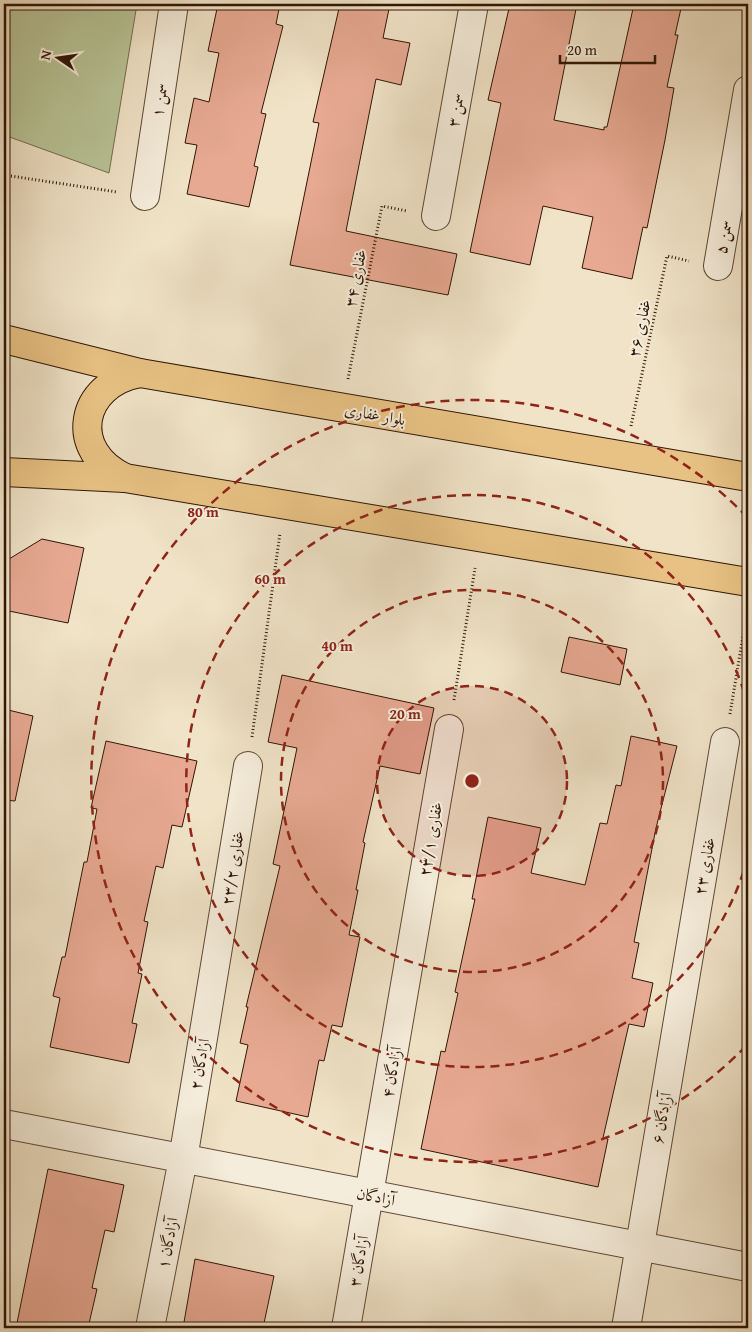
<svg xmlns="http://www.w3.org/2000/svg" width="752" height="1332" viewBox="0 0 752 1332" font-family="'Gentium Book Plus',Amiri,serif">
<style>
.green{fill:#b8c497;stroke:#746d4e}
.building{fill:#e8a993;stroke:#301604}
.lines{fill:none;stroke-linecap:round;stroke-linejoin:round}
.street-casing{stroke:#604935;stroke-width:30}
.primary-casing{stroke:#301604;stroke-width:30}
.path{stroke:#301604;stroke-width:3;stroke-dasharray:1 2.5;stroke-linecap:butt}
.street{stroke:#f5eddb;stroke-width:28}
.primary{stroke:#e8c284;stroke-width:28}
.ring{fill:none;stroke:#8f2418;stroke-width:2.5;stroke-dasharray:9 6}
.labels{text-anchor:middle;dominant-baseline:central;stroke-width:4;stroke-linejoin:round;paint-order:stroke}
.street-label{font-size:16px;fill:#301604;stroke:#f5eddb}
.centre{fill:#8f2418;stroke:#f5eddb;stroke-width:2.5}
.ring-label{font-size:15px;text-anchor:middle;font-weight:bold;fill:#8f2418;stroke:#f5eddb;stroke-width:4;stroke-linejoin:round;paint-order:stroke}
</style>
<rect width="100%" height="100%" fill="#f0e3c7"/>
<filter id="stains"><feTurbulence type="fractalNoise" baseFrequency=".004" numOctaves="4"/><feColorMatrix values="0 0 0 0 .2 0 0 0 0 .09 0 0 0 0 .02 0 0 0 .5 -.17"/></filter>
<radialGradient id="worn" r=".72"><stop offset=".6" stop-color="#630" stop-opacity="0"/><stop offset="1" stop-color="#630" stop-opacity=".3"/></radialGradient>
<path class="green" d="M8,4H137L109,173L4,135V26Z"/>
<g class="building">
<path d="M218,4H280L276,24L283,26L261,113L266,114L254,166L258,167L249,207L187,194L197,145L185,143L194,98L209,102L219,53L208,51Z"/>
<path d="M340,4H390L383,38L410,43L401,85L376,79L346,231L457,254L448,295L290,265L319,123L313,122Z"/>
<path d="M510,4H577L554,120L604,130V127H607L634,4H682L675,35H678L667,87L674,88L665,140L647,228L643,227L632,279L582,268L593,217L543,206L530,265L470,252L501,103L488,100Z"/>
<path d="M42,539L84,548L68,623L4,610V562Z"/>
<path d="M569,637L627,649L620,685L561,672Z"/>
<path d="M282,675L434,708L420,774L380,766L363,842L365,843L356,890H358L349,935L360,937L342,1027L332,1025L324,1061L319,1060L308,1117L236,1101L248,1045L240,1043L248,1007H246L280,866L273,864L297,748L268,742Z"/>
<path d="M4,709L33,716L15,801L4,800Z"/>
<path d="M631,736L677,746L656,828L634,942L639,943L632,978L653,983L644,1027L629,1024L603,1138L608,1139L598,1187L421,1149L441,1051L445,1052L458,993L455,992L475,899H472L488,817L541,828L531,873L585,885L600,823L607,824L616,785L621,786Z"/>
<path d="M106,741L197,761L182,827L172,825L163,868L156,866L144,921L148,922L138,973L142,974L132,1023L137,1024L129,1063L50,1047L60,998L53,996L62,957H65L84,862H87L97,809L91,808Z"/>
<path d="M48,1169L124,1185L114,1232L105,1230L92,1288L97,1289L88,1328H16Z"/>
<path d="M195,1259L274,1276L263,1328H183Z"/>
</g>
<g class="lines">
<g class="street-casing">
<g id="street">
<path d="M145,196L174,4"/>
<path d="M436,216L474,4"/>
<path d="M718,266L748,90"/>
<path d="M4,1124L748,1267"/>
<path d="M150,1328L183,1159L248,766"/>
<path d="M346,1328L449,729"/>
<path d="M626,1328L725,742"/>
</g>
</g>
<g class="primary-casing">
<g id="primary">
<path d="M4,339L140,373L748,477"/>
<path d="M4,472L125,478L748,582"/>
<path d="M125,478C67,451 79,384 140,373"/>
</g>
</g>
<g class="path">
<path d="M4,175L117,192"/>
<path d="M348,379L382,206L407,211"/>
<path d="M631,426L667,256L689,261"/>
<path d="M454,700L475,568"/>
<path d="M730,714L747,612"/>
<path d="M252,737L280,533"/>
</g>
<use href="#street" class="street"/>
<use href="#primary" class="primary"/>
</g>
<circle cx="472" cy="781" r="95" fill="#8f2418" fill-opacity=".12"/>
<g class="ring">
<circle cx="472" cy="781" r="95"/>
<circle cx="472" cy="781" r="191"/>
<path d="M748 857A286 286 0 1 1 748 705"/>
<path d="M746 1046A381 381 0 1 1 746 516"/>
</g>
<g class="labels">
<g class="street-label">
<text transform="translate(159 100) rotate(-81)">سمن ۱</text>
<text transform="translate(455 110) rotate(-80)">سمن ۳</text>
<text transform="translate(723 237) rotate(-80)">سمن ۵</text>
<text transform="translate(355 278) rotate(-79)">غفاری ۳۴</text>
<text transform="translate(639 328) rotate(-78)">غفاری ۳۶</text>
<text transform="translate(375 414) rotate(10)">بلوار غفاری</text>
<text transform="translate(430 839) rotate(-80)">غفاری ۲۳/۱</text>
<text transform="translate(704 866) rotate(-80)">غفاری ۲۳</text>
<text transform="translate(232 868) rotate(-81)">غفاری ۲۳/۲</text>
<text transform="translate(199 1064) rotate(-80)">آزادگان ۲</text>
<text transform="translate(391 1072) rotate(-80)">آزادگان ۴</text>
<text transform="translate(661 1118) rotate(-80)">آزادگان ۶</text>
<text transform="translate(376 1196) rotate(11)">آزادگان</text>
<text transform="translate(167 1243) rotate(-79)">آزادگان ۱</text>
<text transform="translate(358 1261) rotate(-80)">آزادگان ۳</text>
</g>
</g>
<circle cx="472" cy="781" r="8" class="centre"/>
<g class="ring-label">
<text x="203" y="517">80 m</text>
<text x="270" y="584">60 m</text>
<text x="337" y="651">40 m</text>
<text x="405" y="719">20 m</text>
</g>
<rect width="752" height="1332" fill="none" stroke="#f0e3c7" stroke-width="20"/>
<rect x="5" y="5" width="742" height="1322" fill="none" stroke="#301604" stroke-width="2.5"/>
<rect x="10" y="10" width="732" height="1312" fill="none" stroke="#301604"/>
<g transform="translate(58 58) rotate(283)" stroke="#f5eddb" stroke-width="4" paint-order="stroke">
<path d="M0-4L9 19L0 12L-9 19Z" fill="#301604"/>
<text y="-8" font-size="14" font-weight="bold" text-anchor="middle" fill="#301604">N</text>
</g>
<path d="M560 55v8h95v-8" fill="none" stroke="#301604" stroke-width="2.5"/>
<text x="567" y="55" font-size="15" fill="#301604" stroke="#f5eddb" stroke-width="4" paint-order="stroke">20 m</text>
<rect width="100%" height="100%" filter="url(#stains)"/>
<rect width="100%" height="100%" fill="url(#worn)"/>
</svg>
